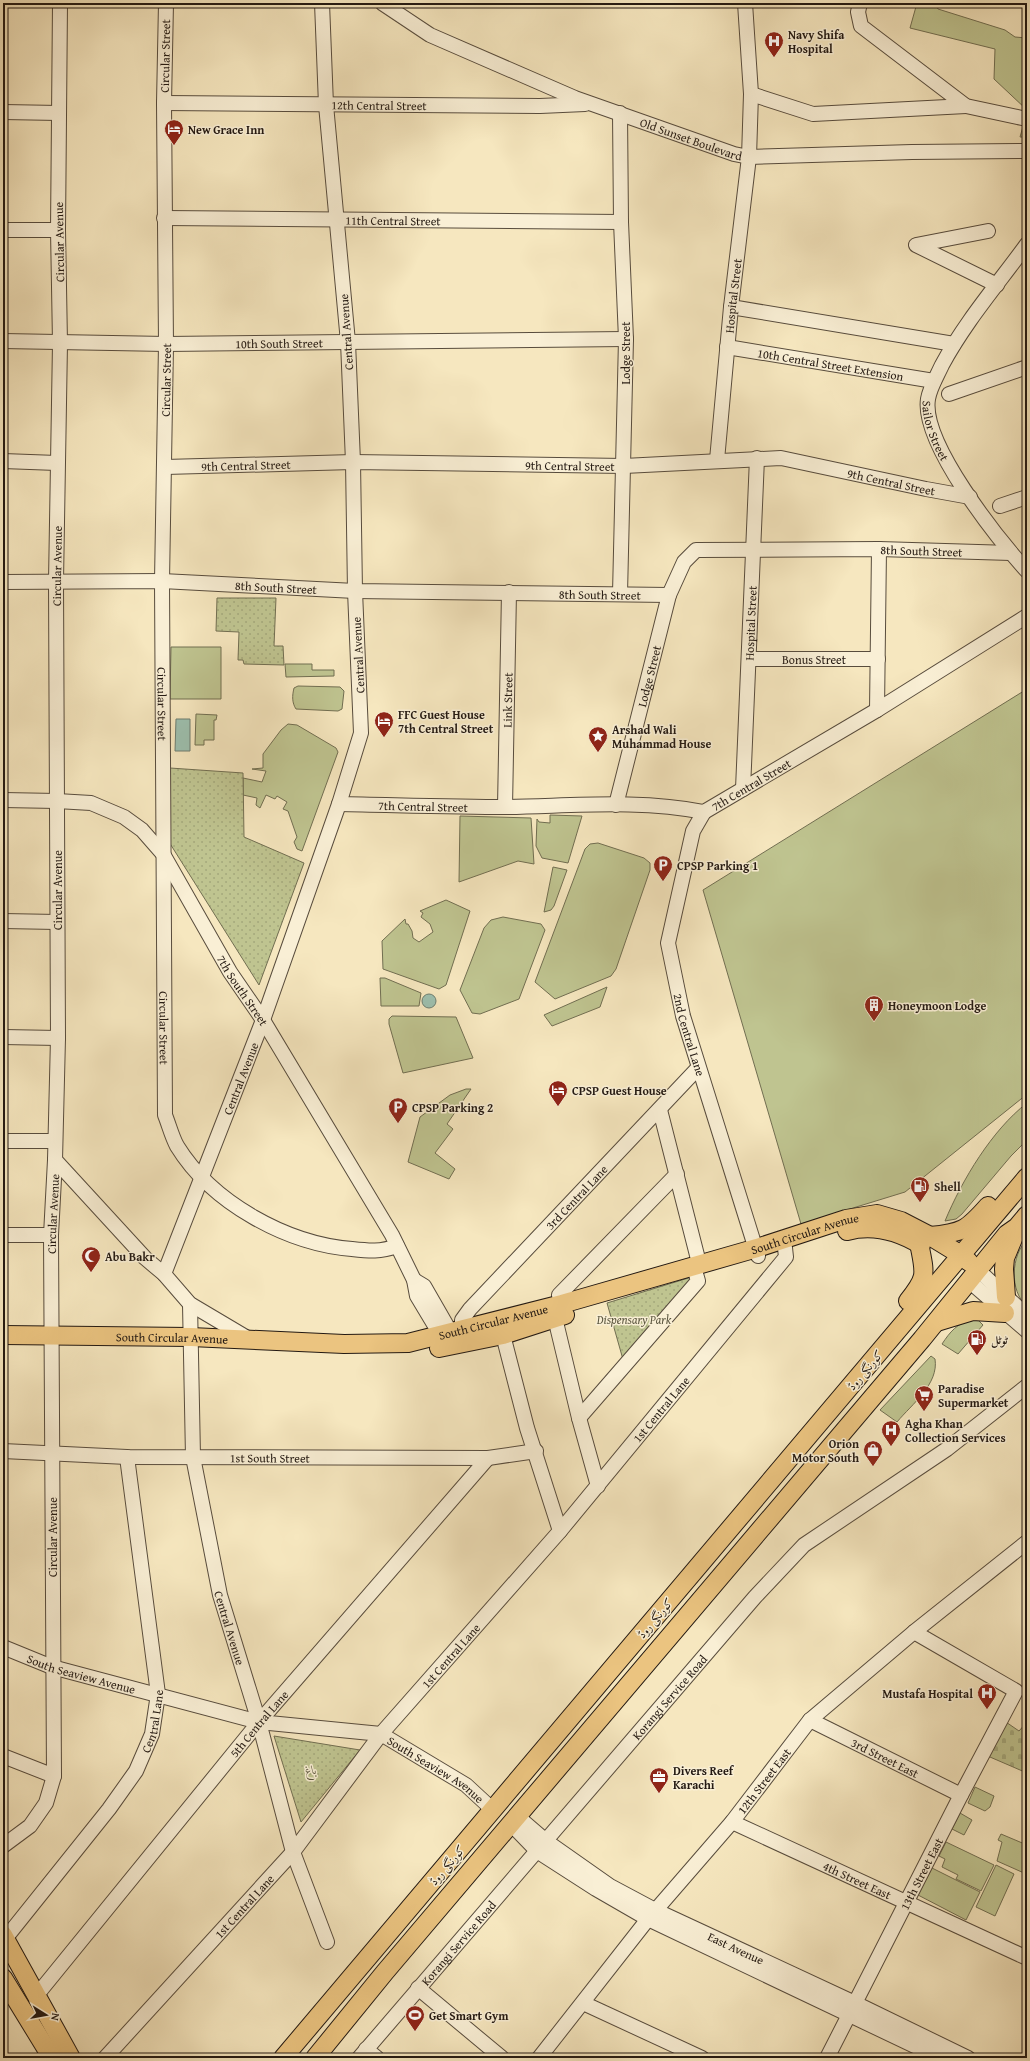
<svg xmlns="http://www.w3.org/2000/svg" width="1030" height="2061" viewBox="0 0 1030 2061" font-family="'Gentium Book Plus',Amiri,serif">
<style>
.grass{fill:#bfc490;stroke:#716e51}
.cemetery{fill:url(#cemetery-stones);stroke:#716e51}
.park{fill:url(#park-dots);stroke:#716e51}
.water{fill:#9dc0af;stroke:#6c7d70}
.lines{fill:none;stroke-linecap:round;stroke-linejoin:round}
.minor-casing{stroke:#584c3d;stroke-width:16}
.major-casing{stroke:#231912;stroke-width:20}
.minor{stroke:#f9efd5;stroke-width:14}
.major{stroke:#ebc480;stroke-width:18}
.labels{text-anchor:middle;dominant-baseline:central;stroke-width:3;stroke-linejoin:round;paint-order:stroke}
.poi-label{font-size:12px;font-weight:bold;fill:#231912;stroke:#f9efd5;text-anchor:start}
.street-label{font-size:12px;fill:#231912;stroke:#f9efd5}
.park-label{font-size:12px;font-style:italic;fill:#5a553e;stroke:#f9efd5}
</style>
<defs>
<pattern id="cemetery-stones" width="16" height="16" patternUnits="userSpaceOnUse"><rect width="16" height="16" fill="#bfc490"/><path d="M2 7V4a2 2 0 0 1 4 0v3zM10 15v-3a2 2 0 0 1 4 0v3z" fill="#a4a87b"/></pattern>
<pattern id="park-dots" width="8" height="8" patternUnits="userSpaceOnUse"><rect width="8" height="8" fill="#bfc490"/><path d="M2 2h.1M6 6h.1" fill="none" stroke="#a4a87b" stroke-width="1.8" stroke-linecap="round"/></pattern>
</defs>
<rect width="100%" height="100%" fill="#f6e7bf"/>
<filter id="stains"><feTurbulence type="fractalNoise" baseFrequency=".005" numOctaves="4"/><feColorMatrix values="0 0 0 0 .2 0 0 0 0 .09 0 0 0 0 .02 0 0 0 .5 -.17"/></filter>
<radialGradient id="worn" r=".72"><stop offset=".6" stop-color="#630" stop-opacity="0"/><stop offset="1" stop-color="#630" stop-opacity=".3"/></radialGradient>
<g class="grass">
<path d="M917,3H935L938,9L1005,30L1015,37L1027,38V110L994,79L995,49L910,28Z"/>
<path d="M1027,115V137H1020L1026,116Z"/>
<path d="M171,647H221V699H170Z"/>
<path d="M285,664H312V670H334V676L286,677Z"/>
<path d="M298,686L340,687L344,691L342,709L338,711L296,709C292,703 292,696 294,688Z"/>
<path d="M1027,689L1026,1095L905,1192L801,1224L703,890Z"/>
<path d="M196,714L217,715L216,720H214V740H204V745H195Z"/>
<path d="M288,724L297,725L336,748L338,752L302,851L297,849L294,842L297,837L288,811L283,809L287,802L277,796L275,799L266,795L260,808L256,805L257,798L243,795V778L262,782L266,771L252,769L263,768V754L281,730Z"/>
<path d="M550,815L582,816L568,863L542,858L536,846L537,819L539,822L550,823Z"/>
<path d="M460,816L531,818L534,864L518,861L459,882Z"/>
<path d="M598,843L644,858L650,863V870L616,969L611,976L555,999L535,982L585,849L590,844Z"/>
<path d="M553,867L567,870L554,906L551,910L544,912Z"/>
<path d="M446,900L470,911L446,985L439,989L383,969L382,941L405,919L406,924H408L412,931L413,938L419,942L433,932L430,924L421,917L423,913L420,911Z"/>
<path d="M503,917L541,924L545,930L519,999L480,1014L472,1013L460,990L484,928L491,920Z"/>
<path d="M380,978H385L421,993L419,1006H381Z"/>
<path d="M607,987L600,1007L552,1026L544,1015Z"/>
<path d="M392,1016L456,1017L473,1058L403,1073L389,1024V1019Z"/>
<path d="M466,1089H471L447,1124L453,1129L435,1153L455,1169L449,1179L408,1162L420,1117L450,1095Z"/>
<path d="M1027,1103V1140L1011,1156L962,1214L956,1219L945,1221C962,1180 992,1130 1027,1103Z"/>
<path d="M1027,1240V1306C1009,1292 1011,1254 1027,1240Z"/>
<path d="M972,1320H978L983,1325L958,1354L942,1344C950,1332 957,1323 972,1320Z"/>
<path d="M931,1356L935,1359C939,1384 912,1404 897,1422L880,1410Z"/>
<path d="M975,1787L994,1796L990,1807L985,1811L968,1803Z"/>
<path d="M960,1813L972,1820L964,1835L952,1829Z"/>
<path d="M1001,1834L1027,1845V1865L1024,1873L997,1861L1002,1842L998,1840Z"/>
<path d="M946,1842L994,1865L981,1891L956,1879L958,1875L942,1867L945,1859L939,1856Z"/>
<path d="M996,1865L1014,1874L995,1916L976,1907Z"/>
<path d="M932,1868L980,1892L966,1920L918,1895Z"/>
</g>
<path class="cemetery" d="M1003,1720L1019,1731L1027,1722V1773L983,1754Z"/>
<g class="park">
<path d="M217,598H276L274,646H283L284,665L244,664L243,660H238L239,632L216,631Z"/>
<path d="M170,768L243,773L244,837L304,863L259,985L169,842Z"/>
<path d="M695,1276L624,1363L607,1303Z"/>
<path d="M274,1736L360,1750L301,1822Z"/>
</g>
<g class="water">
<path d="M176,719H190V751H175Z"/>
<circle cx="429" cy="1001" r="7"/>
</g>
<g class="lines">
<g class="minor-casing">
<g id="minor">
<path id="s1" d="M166,3L164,103L166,344L162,581L165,1115C169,1125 172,1137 177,1146C212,1203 287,1244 352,1249C370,1251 380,1252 397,1246"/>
<path id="s2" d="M382,3L430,35L575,98L734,154L749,157L912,152L1027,151"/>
<path d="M860,3L858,12L861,26L966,106L1022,118"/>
<path d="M751,94L813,114L966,106"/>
<path id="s3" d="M164,103L540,106L585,104"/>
<path d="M3,112L59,113"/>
<path d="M620,113L621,222L626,339L620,594"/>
<path id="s4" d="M164,218L621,222"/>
<path d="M3,230H58"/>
<path d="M988,231L916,245L997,285"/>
<path id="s5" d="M1027,244C998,284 965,322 942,365C937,376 930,387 928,399C921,443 998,539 1027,571"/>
<path d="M731,307L954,344"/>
<path id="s6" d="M3,341L166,344L626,339"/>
<path id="s7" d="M727,347L934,381"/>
<path d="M949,394L1027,367"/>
<path id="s8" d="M717,460L731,307L749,157L751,94L745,3"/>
<path d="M3,461L57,463"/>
<path id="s9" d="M165,467L353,462L624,466L781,458L926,489L970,497"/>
<path d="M1000,506L1027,497"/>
<path id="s10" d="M3,582L162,581L355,591L669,595L684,562L696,550L879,549L1011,553"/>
<path id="s11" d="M750,659H878"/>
<path d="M877,710L879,549"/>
<path id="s12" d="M743,789L757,458"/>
<path id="s13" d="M3,800L57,801L91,803L124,817L142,830L163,854L230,972L263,1020L392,1235L414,1280L417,1296L441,1336"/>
<path id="s14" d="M339,804C395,805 451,807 507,807C572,806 640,799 704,812L877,710L1027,616"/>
<path id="s15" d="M616,805L669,595"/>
<path id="s16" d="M505,807L509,592"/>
<path id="s17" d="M704,812L693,831L668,943L683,1016L758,1256"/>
<path d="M3,921L57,922"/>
<path d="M3,1037L58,1038"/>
<path d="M660,1110L699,1263"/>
<path d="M3,1141H54"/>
<path d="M55,1160L145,1258L164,1274L190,1304L249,1339"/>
<path d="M3,1235H51"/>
<path d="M978,1270L1027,1316"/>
<path id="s18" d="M164,1274L263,1020L339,804L361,733L355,591L353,462L348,342L326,105L322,3"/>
<path d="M414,1280L424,1286L451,1333"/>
<path d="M969,1281L1027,1331"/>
<path id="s19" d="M190,1304L193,1457L220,1595L259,1722L293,1852L327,1942"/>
<path d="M562,1304L559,1295L677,1174"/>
<path d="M555,1318L579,1418L598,1486"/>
<path id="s20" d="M462,1330V1320L470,1309L698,1068"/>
<path d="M503,1335L527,1428L560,1531"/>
<path d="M579,1418L698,1281L696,1274"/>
<path id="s21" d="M3,1451L127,1457L488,1458L536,1451"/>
<path id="s22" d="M3,1647L52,1667L259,1722L381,1734L466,1785L493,1810"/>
<path id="s23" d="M810,1720L961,1795"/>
<path d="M3,1756L54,1776"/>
<path id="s24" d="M517,1816L546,1841L610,1886L655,1910L855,2003L968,2058"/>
<path id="s25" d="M732,1822L1027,1958"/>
<path d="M511,1824L537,1851L596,1889L648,1919L940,2058"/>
<path id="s26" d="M3,1846L30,1826L46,1803L54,1776L51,1235L55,1160L58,1038L56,582L60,343L58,230L60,3"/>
<path id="s27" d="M5,1939L109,1809L136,1771L152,1734L158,1694L127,1457"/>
<path d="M418,1988L502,2058"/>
<path id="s28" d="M36,1996L259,1722L488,1458"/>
<path d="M583,2003L702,2058"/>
<path d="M366,2049L377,2058"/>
<path id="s29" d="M105,2058L293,1852L381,1734L560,1531L786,1257L785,1248"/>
<path id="s30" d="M359,2058L755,1597L804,1545L947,1449L1027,1386"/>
<path id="s31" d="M539,2058L648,1919L732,1822L810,1720L914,1632L1027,1542"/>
<path id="s32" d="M827,2058L961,1795L1016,1691L914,1632"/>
</g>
</g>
<g class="major-casing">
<g id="major">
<path d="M847,1231C873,1224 898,1231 921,1245"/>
<path d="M930,1236C962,1233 967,1230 988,1206"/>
<path d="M1006,1297L1004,1269L1005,1258L1015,1234"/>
<path d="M908,1301C928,1276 925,1274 919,1243"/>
<path d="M937,1322L973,1311L1005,1313"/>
<path id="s33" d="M3,1335L191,1337L344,1344L408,1343L562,1304L757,1248L846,1219L877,1214L901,1221L930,1236L961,1255L969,1262"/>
<path d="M439,1348L503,1335L565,1315"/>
<path d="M3,1935L71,2058"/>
<path d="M3,1978L52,2058"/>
<path d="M283,2058L1027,1177"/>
<path d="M315,2058L385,1972L922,1339L1007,1234L1017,1227L1027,1215"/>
</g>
</g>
<use href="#minor" class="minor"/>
<use href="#major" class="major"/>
</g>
<defs>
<g id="hospital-pin" transform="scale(1)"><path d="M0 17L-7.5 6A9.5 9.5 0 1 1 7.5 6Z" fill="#8f2418" stroke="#f9efd5"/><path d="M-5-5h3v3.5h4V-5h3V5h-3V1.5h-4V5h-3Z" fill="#fff"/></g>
<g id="hotel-pin" transform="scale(1)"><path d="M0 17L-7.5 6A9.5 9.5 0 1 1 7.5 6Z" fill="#8f2418" stroke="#f9efd5"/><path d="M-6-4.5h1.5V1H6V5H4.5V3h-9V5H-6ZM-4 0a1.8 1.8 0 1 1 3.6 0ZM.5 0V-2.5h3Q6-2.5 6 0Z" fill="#fff"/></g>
<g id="sight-pin" transform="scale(1)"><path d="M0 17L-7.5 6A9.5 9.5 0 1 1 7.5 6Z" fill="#8f2418" stroke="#f9efd5"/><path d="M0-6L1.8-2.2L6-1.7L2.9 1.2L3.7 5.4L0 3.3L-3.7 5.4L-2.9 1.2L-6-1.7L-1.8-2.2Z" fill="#fff"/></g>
<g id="parking-pin" transform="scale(1)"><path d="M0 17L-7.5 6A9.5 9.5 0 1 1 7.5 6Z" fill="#8f2418" stroke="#f9efd5"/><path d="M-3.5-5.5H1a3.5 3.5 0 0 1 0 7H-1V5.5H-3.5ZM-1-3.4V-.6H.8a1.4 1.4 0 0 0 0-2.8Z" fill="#fff"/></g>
<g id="building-pin" transform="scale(1)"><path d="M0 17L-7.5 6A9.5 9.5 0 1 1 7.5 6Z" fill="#8f2418" stroke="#f9efd5"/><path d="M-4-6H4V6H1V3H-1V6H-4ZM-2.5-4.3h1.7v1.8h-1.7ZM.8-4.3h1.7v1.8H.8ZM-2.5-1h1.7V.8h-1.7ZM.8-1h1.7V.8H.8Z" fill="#fff"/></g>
<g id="fuel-pin" transform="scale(1)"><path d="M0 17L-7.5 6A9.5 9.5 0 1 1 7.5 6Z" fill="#8f2418" stroke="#f9efd5"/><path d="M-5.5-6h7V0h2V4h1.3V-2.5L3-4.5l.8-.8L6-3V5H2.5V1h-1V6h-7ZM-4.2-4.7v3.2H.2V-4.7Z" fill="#fff"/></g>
<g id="mosque-pin" transform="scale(1)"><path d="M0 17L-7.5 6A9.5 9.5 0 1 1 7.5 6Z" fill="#8f2418" stroke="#f9efd5"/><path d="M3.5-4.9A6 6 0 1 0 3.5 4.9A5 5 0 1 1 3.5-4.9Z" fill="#fff"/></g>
<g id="supermarket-pin" transform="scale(1)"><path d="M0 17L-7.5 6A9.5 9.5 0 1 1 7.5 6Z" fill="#8f2418" stroke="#f9efd5"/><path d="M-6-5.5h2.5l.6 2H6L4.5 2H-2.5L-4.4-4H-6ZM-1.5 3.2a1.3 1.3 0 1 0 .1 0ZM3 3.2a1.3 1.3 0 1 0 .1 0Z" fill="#fff"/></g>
<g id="shop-pin" transform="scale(1)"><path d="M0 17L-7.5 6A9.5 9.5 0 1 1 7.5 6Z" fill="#8f2418" stroke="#f9efd5"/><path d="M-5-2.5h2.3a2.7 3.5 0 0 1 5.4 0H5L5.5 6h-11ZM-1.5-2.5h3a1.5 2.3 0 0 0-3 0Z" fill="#fff"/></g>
<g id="office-pin" transform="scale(1)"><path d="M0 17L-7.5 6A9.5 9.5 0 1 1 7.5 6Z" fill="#8f2418" stroke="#f9efd5"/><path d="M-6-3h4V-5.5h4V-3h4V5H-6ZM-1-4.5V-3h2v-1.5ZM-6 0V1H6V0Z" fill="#fff"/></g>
<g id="stadium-pin" transform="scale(1)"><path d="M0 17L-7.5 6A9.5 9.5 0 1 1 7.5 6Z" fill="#8f2418" stroke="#f9efd5"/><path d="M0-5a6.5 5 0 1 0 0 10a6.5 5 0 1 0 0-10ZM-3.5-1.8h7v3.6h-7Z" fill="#fff"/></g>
</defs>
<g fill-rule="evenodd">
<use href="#hospital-pin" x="774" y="41"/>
<use href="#hotel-pin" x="174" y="129"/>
<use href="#hotel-pin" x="384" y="721"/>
<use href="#sight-pin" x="598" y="736"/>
<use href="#parking-pin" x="663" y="865"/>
<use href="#building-pin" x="874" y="1005"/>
<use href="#hotel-pin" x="558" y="1090"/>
<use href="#parking-pin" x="398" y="1107"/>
<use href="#fuel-pin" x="920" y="1186"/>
<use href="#mosque-pin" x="91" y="1256"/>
<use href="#fuel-pin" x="977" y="1339"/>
<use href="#supermarket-pin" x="924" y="1395"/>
<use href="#hospital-pin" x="891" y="1430"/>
<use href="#shop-pin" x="873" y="1450"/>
<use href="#hospital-pin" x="987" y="1693"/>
<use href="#office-pin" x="659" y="1777"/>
<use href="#stadium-pin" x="415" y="2015"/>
</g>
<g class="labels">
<g class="poi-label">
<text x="788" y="34">Navy Shifa<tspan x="788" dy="14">Hospital</tspan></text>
<text x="188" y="129">New Grace Inn</text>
<text x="398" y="714">FFC Guest House<tspan x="398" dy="14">7th Central Street</tspan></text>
<text x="612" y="729">Arshad Wali<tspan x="612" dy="14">Muhammad House</tspan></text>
<text x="677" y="865">CPSP Parking 1</text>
<text x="888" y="1005">Honeymoon Lodge</text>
<text x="572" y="1090">CPSP Guest House</text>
<text x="412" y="1107">CPSP Parking 2</text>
<text x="934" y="1186">Shell</text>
<text x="105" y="1256">Abu Bakr</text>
<text x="991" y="1339">ٹوٹل</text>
<text x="938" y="1388">Paradise<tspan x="938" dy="14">Supermarket</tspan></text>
<text x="905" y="1423">Agha Khan<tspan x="905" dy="14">Collection Services</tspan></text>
<text x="859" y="1443" text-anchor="end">Orion<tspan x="859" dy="14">Motor South</tspan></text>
<text x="973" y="1693" text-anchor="end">Mustafa Hospital</text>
<text x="673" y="1770">Divers Reef<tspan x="673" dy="14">Karachi</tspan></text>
<text x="429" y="2015">Get Smart Gym</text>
</g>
<g class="street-label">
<text transform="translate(165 56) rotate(-89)">Circular Street</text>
<text stroke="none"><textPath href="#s3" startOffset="215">12th Central Street</textPath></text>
<text stroke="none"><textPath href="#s2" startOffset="339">Old Sunset Boulevard</textPath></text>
<text stroke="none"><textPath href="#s4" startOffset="229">11th Central Street</textPath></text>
<text transform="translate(59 242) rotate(-91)">Circular Avenue</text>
<text stroke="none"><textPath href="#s8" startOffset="165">Hospital Street</textPath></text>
<text transform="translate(346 332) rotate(-94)">Central Avenue</text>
<text stroke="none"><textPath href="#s6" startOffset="276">10th South Street</textPath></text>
<text transform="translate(625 353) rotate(-90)">Lodge Street</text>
<text stroke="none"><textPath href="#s7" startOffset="105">10th Central Street Extension</textPath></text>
<text transform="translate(166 380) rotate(-89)">Circular Street</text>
<text stroke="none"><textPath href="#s5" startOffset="218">Sailor Street</textPath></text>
<text stroke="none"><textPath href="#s9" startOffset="81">9th Central Street</textPath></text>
<text stroke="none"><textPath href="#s9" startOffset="405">9th Central Street</textPath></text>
<text stroke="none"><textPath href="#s9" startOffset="729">9th Central Street</textPath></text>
<text stroke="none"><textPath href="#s10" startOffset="945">8th South Street</textPath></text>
<text stroke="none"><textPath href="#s26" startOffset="1300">Circular Avenue</textPath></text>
<text stroke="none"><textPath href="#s10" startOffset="273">8th South Street</textPath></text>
<text stroke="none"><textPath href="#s10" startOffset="597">8th South Street</textPath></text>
<text stroke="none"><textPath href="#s12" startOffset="166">Hospital Street</textPath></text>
<text transform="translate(358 655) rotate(-93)">Central Avenue</text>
<text stroke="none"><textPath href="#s11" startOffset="64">Bonus Street</textPath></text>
<text stroke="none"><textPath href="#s15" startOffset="133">Lodge Street</textPath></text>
<text stroke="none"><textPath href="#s16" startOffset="107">Link Street</textPath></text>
<text stroke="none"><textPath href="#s1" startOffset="701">Circular Street</textPath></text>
<text stroke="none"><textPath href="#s14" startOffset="420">7th Central Street</textPath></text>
<text stroke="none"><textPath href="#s14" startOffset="84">7th Central Street</textPath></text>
<text transform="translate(57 890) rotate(-90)">Circular Avenue</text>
<text stroke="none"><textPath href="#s13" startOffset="336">7th South Street</textPath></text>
<text stroke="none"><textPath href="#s1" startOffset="1025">Circular Street</textPath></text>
<text stroke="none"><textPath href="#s17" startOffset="231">2nd Central Lane</textPath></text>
<text stroke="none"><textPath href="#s18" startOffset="210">Central Avenue</textPath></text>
<text stroke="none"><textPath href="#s20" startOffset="178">3rd Central Lane</textPath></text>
<text stroke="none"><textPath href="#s26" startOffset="652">Circular Avenue</textPath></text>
<text stroke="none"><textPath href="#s33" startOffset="817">South Circular Avenue</textPath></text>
<text stroke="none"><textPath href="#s33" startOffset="493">South Circular Avenue</textPath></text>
<text stroke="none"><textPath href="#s33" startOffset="169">South Circular Avenue</textPath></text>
<text transform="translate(865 1370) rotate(-50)">کورنگی روڈ</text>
<text stroke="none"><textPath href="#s29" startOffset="855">1st Central Lane</textPath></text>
<text stroke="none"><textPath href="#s21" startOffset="267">1st South Street</textPath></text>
<text transform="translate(52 1537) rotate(-90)">Circular Avenue</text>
<text transform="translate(655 1618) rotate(-50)">کورنگی روڈ</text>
<text stroke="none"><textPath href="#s19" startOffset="328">Central Avenue</textPath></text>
<text stroke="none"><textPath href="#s29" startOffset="531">1st Central Lane</textPath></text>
<text stroke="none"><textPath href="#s22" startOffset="83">South Seaview Avenue</textPath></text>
<text stroke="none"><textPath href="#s30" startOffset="476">Korangi Service Road</textPath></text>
<text stroke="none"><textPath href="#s27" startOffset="266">Central Lane</textPath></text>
<text stroke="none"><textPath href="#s28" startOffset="352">5th Central Lane</textPath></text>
<text stroke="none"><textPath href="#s23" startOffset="84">3rd Street East</textPath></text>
<text stroke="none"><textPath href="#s22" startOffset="455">South Seaview Avenue</textPath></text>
<text stroke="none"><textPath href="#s31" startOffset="357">12th Street East</textPath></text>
<text transform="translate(447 1865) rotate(-50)">کورنگی روڈ</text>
<text stroke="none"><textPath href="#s32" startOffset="207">13th Street East</textPath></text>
<text stroke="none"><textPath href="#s25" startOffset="138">4th Street East</textPath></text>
<text stroke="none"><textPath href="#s29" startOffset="206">1st Central Lane</textPath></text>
<text stroke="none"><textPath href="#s30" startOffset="152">Korangi Service Road</textPath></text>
<text stroke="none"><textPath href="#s24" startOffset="257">East Avenue</textPath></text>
</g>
<g class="park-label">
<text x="634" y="1319">Dispensary Park</text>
<text x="311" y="1769">باغ</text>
</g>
</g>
<rect width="1030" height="2061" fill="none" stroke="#f6e7bf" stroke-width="16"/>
<rect x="4" y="4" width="1022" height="2053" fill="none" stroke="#231912" stroke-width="2"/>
<rect x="8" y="8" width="1014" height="2045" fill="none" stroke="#231912"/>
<g transform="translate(46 2015) rotate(101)" stroke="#f9efd5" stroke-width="3" paint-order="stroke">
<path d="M0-3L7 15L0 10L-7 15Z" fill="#231912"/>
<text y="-6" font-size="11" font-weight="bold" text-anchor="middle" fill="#231912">N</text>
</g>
<rect width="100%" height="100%" filter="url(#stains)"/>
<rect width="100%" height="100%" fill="url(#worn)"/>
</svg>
